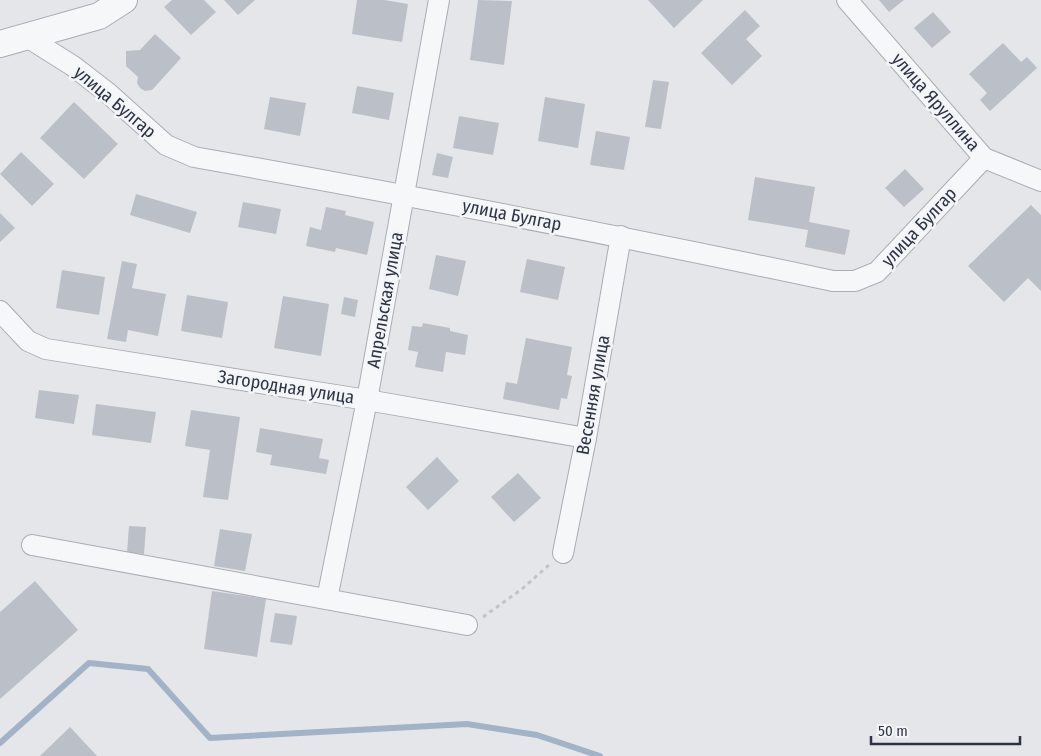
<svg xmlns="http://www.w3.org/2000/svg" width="1041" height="756" viewBox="0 0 1041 756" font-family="'Fira Sans Condensed',sans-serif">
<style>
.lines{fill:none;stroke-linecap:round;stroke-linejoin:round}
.stream{stroke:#a2b2c7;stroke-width:6}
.building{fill:#bbbfc7}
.minor-casing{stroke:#a9adb4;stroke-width:22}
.tertiary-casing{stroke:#a9adb4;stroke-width:28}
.path{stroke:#c1c4c9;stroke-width:3;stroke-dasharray:4 4;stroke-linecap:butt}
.minor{stroke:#f6f7f9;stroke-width:20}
.tertiary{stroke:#f6f7f9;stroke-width:26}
.labels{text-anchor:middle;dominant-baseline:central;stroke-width:5;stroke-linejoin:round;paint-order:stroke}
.street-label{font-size:18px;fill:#2c3342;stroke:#f3f5f8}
</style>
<rect width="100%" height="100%" fill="#e4e6ea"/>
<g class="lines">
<path class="stream" d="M0,743L89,663L148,669L210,738L467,724L537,735L600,756"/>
</g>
<g class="building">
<path d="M172,0H204L216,12L191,35L164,7Z"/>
<path d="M224,0H255L238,15Z"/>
<path d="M357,0H384L408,4L402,42L352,34Z"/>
<path d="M478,0L512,1L504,65L470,60Z"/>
<path d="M648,0H703L674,28Z"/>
<path d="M879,0H904L889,12Z"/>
<path d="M745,10L760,26L746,39L762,56L732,85L701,53Z"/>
<path d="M933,12L951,32L932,48L914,28Z"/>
<path d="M155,34L181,58L152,90L145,91L140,88L137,83L138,77L126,66V51L140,50Z"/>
<path d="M1003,43L1021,62L1027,57L1037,68L990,111L980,100L987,93L969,74Z"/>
<path d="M653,80L669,82L661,129L645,127Z"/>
<path d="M357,86L394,93L389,120L352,113Z"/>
<path d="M270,97L306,103L300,136L264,129Z"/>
<path d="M545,97L585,104L578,148L538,141Z"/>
<path d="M74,102L118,144L84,179L40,138Z"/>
<path d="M459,116L499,123L493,155L453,148Z"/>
<path d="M596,131L630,137L624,170L590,165Z"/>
<path d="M21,152L54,184L32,206L0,174Z"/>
<path d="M437,153L453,157L448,178L432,175Z"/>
<path d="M905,169L924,189L904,207L885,188Z"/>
<path d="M755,177L815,187L809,222L850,230L845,255L805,247L808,230L748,220Z"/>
<path d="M136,194L197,212L190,233L130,215Z"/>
<path d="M243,202L281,209L276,234L238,227Z"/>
<path d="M1031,205L1041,215V291L1028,278L1004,302L968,266Z"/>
<path d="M326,207L346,211L345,215L374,222L367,255L336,248L335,252L306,246L310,227L321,230Z"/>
<path d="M0,213L15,228L0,242Z"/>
<path d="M436,255L466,261L458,296L429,289Z"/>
<path d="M527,259L565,267L558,300L520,292Z"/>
<path d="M122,261L137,264L132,288L166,294L158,336L128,330L126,342L107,339Z"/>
<path d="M62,270L105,277L99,315L56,308Z"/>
<path d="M187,295L228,302L222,338L181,331Z"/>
<path d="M283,296L329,304L321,356L274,348Z"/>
<path d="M344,297L358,300L355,317L341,314Z"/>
<path d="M423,323L450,328V331L468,335L465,355L446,352L443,372L415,367L418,352L408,350L412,326L422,327Z"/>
<path d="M526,338L572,347L567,375L572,376L567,399L561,398L559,410L503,399L506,382L517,384Z"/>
<path d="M39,390L79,395L74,424L35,418Z"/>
<path d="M96,404L156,412L151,443L92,435Z"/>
<path d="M191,410L240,417L228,500L203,497L210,450L185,446Z"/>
<path d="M260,428L323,439L319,458L329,460L326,474L270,465L272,455L256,452Z"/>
<path d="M437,457L459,481L428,510L406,487Z"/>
<path d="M518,473L541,498L514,522L491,497Z"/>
<path d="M129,526L146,527L144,554L127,553Z"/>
<path d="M220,529L252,534L245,571L214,566Z"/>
<path d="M35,581L78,630L0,699V612Z"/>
<path d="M212,591L266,599L257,657L204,649Z"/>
<path d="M275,613L297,616L292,645L270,642Z"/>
<path d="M70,727L97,756H40Z"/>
</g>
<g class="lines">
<g class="minor-casing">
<g id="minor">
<path d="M847,0L984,158L1041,181"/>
<path d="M27,37L73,66L108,93L166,145L194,157C408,195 621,236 833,281H855L877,272L984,158"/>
<path d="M0,311L28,341L46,349L367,400L586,438"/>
<path d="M32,545L467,625"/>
<path d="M563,553L586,438L621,236"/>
<path d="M327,599L367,400L439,0"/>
</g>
</g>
<g class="tertiary-casing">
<path id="tertiary" d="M0,44L99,16L124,0"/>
</g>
<path class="path" d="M483,617L522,589L549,565"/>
<use href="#minor" class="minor"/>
<use href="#tertiary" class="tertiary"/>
</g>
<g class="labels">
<g class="street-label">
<text transform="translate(115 102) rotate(40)">улица Булгар</text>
<text transform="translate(936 102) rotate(49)">улица Яруллина</text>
<text transform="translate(512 215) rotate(11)">улица Булгар</text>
<text transform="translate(919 227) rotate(-47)">улица Булгар</text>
<text transform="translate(385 300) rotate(-80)">Апрельская улица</text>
<text transform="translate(286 387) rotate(9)">Загородная улица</text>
<text transform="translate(593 395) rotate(-80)">Весенняя улица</text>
</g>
</g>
<path d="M871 736v8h149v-8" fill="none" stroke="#2c3342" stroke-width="2.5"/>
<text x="878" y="736" font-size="15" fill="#2c3342" stroke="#f3f5f8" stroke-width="4" paint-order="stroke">50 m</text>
</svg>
